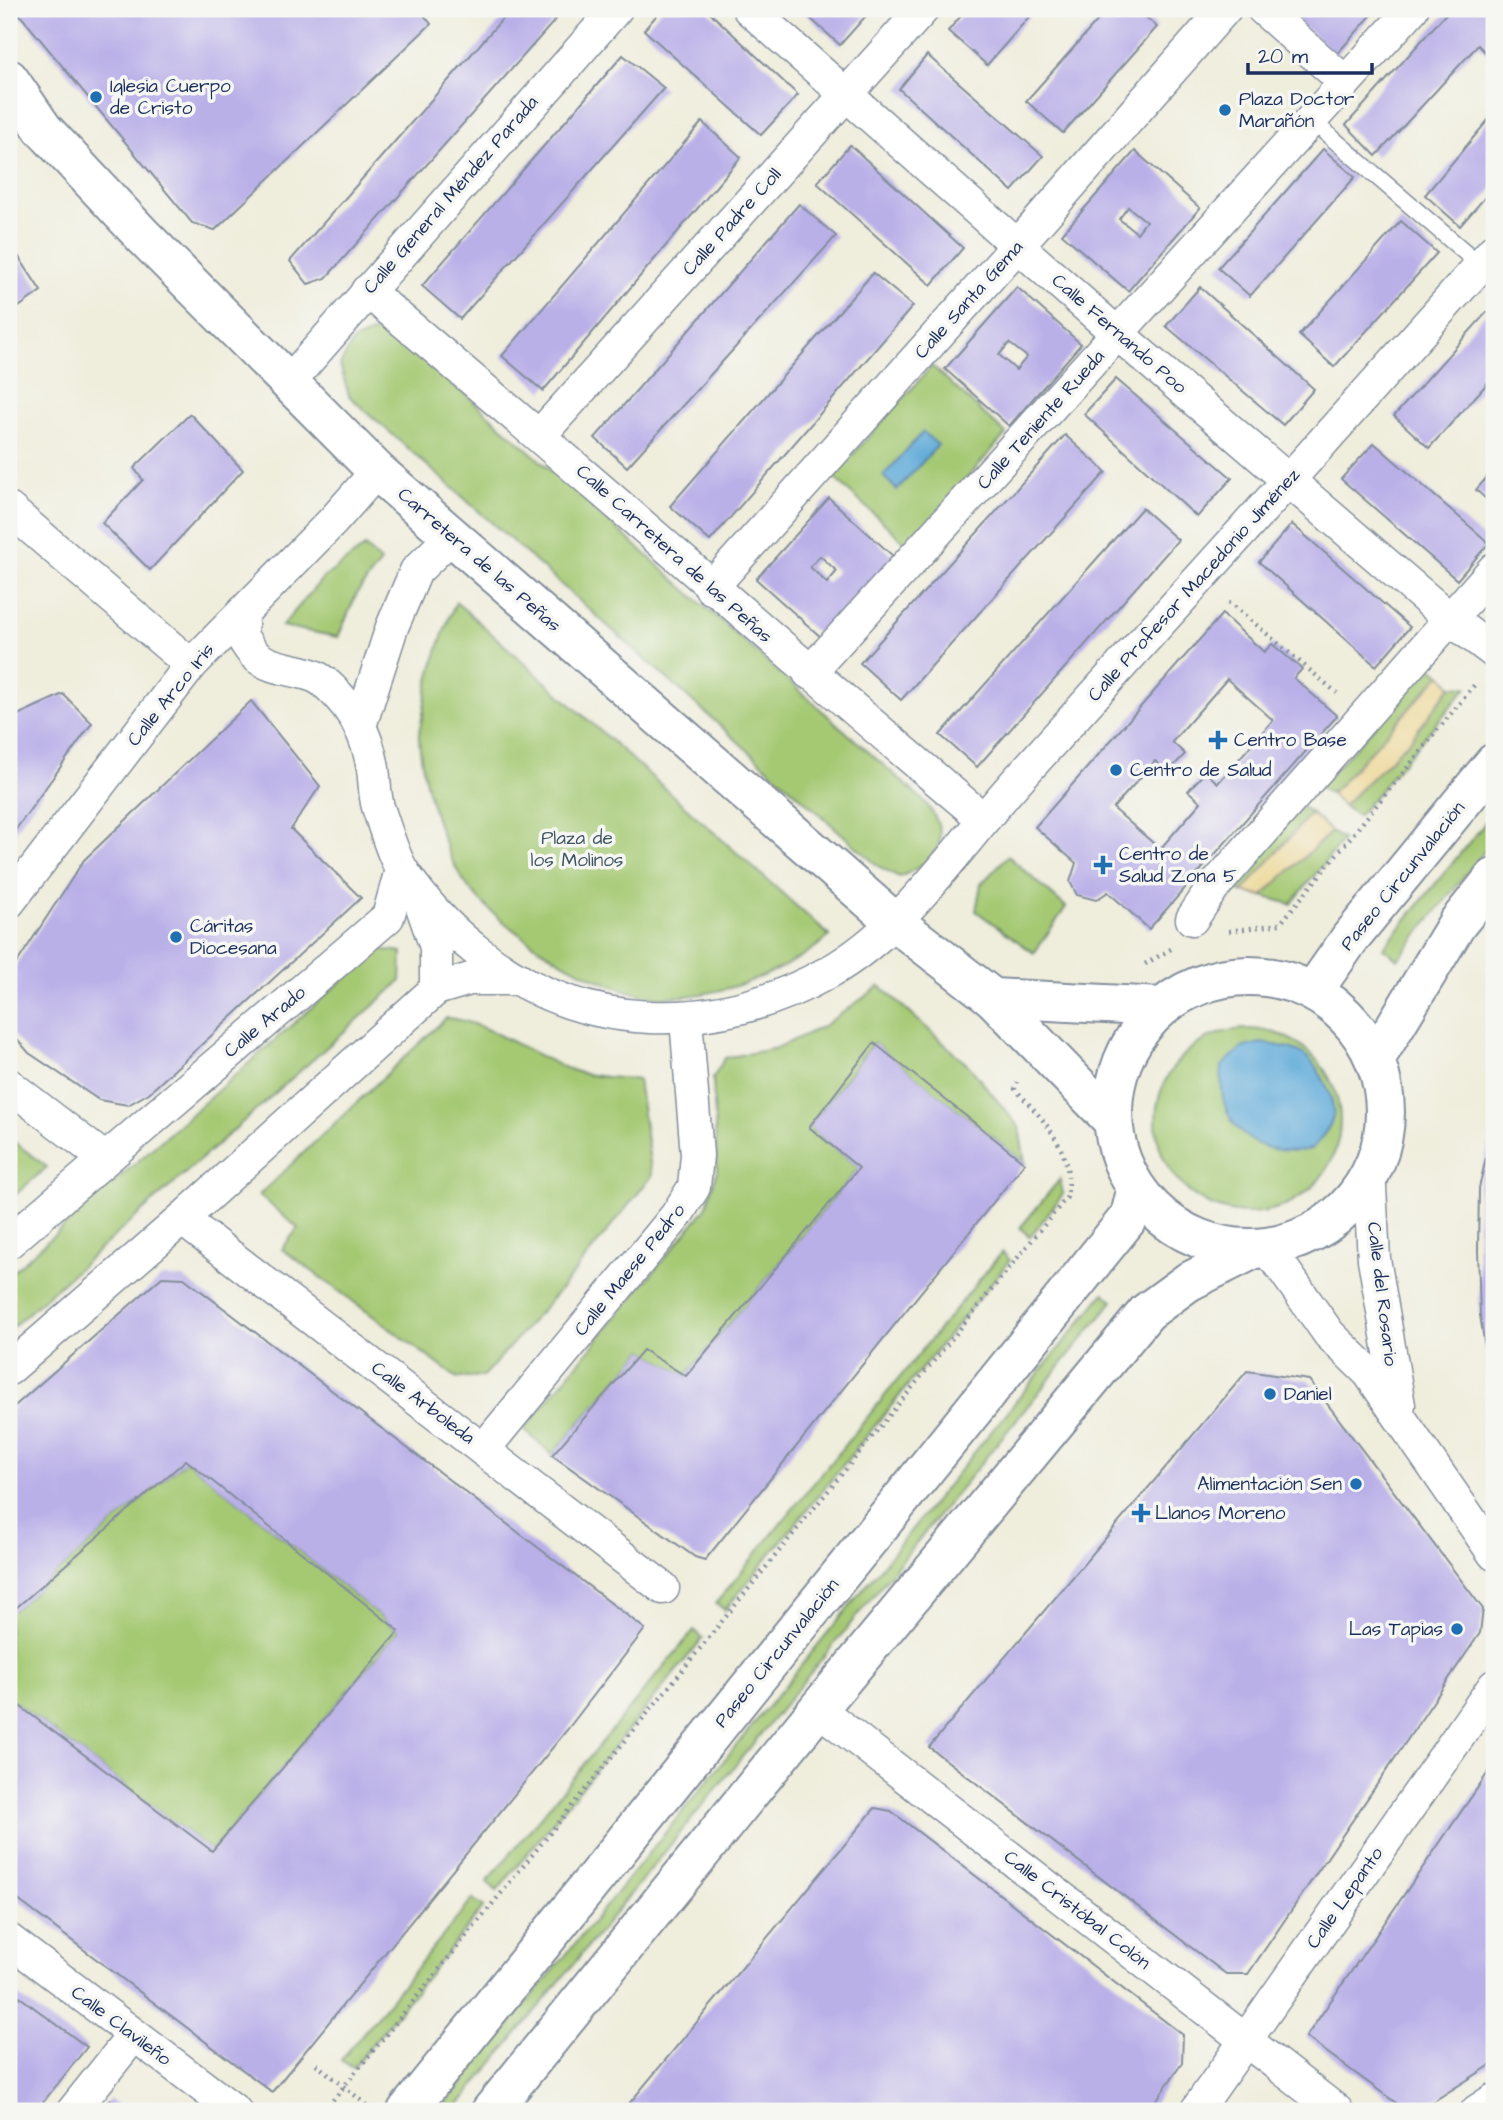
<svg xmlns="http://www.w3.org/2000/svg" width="1503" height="2120" viewBox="0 0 1503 2120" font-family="'Architects Daughter',sans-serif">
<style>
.green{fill:#a5c973;stroke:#607c68;stroke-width:2}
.sand{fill:#eeda9e;stroke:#84847e;stroke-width:2}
.water{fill:#61abd9;stroke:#3e6d9c;stroke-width:2}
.building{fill:#bab0e8;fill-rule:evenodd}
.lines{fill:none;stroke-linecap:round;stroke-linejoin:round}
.lane-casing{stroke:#858e9c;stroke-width:19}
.street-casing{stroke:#858e9c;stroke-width:35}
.secondary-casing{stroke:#858e9c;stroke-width:42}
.primary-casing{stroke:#858e9c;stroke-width:42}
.path{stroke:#858e9c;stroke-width:4.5;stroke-dasharray:2 5;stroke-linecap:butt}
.lane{stroke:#fff;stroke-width:16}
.street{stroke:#fff;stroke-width:32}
.secondary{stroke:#fff;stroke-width:38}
.primary{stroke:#fff;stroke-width:38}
.poi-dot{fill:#1f6fb2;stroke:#f6f6f2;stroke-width:2.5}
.labels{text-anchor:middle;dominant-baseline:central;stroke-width:7;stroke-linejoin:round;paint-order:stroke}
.poi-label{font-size:19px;fill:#1b2f5e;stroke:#f6f6f2;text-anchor:start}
.street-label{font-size:19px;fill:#1b2f5e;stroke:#f6f6f2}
.park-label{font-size:19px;fill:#3e5663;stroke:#f6f6f2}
</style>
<rect width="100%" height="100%" fill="#f6f6f2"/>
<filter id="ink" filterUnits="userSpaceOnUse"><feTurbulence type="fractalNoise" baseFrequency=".0143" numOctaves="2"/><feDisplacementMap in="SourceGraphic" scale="14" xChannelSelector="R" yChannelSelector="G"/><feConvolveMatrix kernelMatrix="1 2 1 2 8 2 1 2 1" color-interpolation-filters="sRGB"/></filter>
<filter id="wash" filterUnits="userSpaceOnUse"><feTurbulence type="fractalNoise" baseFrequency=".00686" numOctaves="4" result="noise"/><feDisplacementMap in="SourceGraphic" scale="28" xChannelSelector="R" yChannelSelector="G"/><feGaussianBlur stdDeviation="1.57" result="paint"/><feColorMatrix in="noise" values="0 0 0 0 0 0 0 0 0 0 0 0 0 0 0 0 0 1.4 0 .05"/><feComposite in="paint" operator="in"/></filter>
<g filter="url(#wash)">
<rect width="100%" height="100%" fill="#efeddb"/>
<g class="green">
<path d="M376,331L392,335L411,346L925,802C954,839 939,860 899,877L878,866L349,396L340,365L353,341Z"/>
<path d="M932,366L1006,434L908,545L833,477Z"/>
<path d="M365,547L381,562L357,593L338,637L282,626L322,579Z"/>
<path d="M456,602L830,936C785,973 723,997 664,997C605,997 496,929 463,880C441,845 422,780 419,739C418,729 423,718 424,708C429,670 441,636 456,602Z"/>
<path d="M1430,666L1441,674L1331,794L1319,787Z"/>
<path d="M1451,686L1467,687L1358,816L1343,806L1410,740Z"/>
<path d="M1302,807L1311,813L1242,892L1228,888Z"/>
<path d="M1494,812V839L1398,959L1383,948Z"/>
<path d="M1331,832L1343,840L1291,904L1262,896Z"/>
<path d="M1008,856L1066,907L1034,953L976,911L981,884Z"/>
<path d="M378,949L402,952L401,981L9,1330V1275Z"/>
<path d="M880,986L969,1066L1019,1127L1025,1163L873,1043L809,1127L859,1168L686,1376L643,1350L552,1455L524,1429L706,1208L717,1171L713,1078L725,1058L777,1048L822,1027Z"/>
<path d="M446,1018C482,1019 535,1058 574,1071C593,1078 618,1077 638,1080L652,1176L564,1285L484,1376L457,1378L282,1249L298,1228L259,1195Z"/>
<circle cx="1248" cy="1121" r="92"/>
<path d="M9,1138L47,1167L9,1200Z"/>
<path d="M1060,1179L1063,1194L1030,1237L1020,1228Z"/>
<path d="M1002,1252L1010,1260L725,1610L716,1603Z"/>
<path d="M1104,1293L1113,1301L454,2111H439Z"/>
<path d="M186,1460L399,1631L212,1851L9,1698V1614Z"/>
<path d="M694,1630L703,1638L497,1891L487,1882Z"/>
<path d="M473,1899L484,1907L353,2068L341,2060Z"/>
</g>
<g class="sand">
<path d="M1441,674L1451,686L1410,740L1343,806L1331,794Z"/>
<path d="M1311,813L1331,832L1262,896L1242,892Z"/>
</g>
<g class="water">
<path d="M923,432L938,445L897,490L883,476Z"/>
<path d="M1261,1043C1276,1045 1296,1047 1307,1057C1320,1069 1336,1099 1333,1117C1331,1128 1319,1140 1312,1149C1253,1159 1216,1126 1222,1066L1241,1048Z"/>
</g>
<g id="blocks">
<g class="building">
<path d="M15,9H419L431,24L215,230L192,223Z"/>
<path d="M511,9H565L326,278L308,284L290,261Z"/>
<path d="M662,9H706L798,95L761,135L644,30Z"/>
<path d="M800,9H872L840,45Z"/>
<path d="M967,9H1036L987,65L948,31Z"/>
<path d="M1108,9H1137L1157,27L1063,133L1026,101Z"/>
<path d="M1284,9H1377L1336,55Z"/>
<path d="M1450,9H1494V61L1478,45L1376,156L1346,125Z"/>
<path d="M623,55L664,88L460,319L422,286Z"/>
<path d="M927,55L1043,156L1012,191L899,89Z"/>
<path d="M1494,113V187L1460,226L1425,195Z"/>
<path d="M702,122L741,157L543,391L502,356Z"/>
<path d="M850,145L963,248L931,285L817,183Z"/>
<path d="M1323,149L1355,177L1250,296L1218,268Z"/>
<path d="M1135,151L1200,208L1128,291L1062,234ZM1128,207L1146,221L1137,233L1119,219Z"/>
<path d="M799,204L836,236L627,467L595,438Z"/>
<path d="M1401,221L1437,253L1334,367L1299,335Z"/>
<path d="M9,242L41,291L9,314Z"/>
<path d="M873,273L913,306L710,541L670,506Z"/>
<path d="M1017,287L1081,344L1009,426L945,369ZM1009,343L1027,357L1016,370L999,355Z"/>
<path d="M1200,287L1314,389L1283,425L1166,326Z"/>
<path d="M1494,304V376L1429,448L1394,416Z"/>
<path d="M1116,379L1232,478L1197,517L1084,414Z"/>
<path d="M190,414L243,470L150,570L102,523L143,480L134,468Z"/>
<path d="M1065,435L1106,472L901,700L860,663Z"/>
<path d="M1374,443L1489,543L1457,580L1341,479Z"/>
<path d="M1494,469V506L1476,490Z"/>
<path d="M829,498L893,556L822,638L756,579ZM820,556L837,571L827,583L810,567Z"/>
<path d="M1142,508L1178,540L977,767L940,735Z"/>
<path d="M1292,524L1410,627L1376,666L1259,562Z"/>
<path d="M1222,614L1264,652L1272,644L1302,669L1294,678L1337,716L1149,929L1108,892L1096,900L1077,895L1070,882L1076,863L1035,827ZM1227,679L1273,720L1218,783L1205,772L1188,791L1201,802L1160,849L1113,808L1155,761L1167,773L1185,754L1172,742Z"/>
<path d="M63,694L92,723L9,839V719Z"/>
<path d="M251,701L320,786L291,829L361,898L149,1093L128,1105L99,1100L29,1053L9,1030V975L84,860Z"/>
<path d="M874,1043L1025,1163L705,1560L695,1557L552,1455L643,1350L686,1376L859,1168L809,1127Z"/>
<path d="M1494,1123V1398H1493L1480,1315L1478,1250L1479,1188Z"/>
<path d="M162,1277L184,1278L645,1629L567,1730L272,2092L9,1893V1698L212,1851L399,1631L186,1460L9,1614V1411Z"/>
<path d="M1247,1371L1309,1380L1483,1609L1480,1633L1248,1974H1226L929,1747Z"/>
<path d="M1494,1764V2063L1418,2111H1407L1306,2037Z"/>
<path d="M875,1808L891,1811L1183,2035L1182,2063L1149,2111H623Z"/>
<path d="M9,1989L87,2047L36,2111H9Z"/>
<path d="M110,2099L126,2111H100Z"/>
</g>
</g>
</g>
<g filter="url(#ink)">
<use href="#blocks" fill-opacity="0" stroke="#858e9c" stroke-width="2"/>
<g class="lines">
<g class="lane-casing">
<path id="lane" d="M1311,120L1480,265"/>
</g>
<g class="street-casing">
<g id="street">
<path d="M749,9L1119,335L1450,619L1494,652"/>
<path d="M1263,9L1345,82"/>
<path d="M367,291C575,463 775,644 982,818"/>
<path d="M288,383L616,9"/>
<path d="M540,435L923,9"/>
<path d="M9,509L191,665"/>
<path d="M711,588L1018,245L1225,9"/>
<path d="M244,612L240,634C245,641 250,651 256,656C270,669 297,669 314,676C326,681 339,696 347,706C359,722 368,743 372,763C375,777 374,793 378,807C384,825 394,859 404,873C424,902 450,930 477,951C581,1035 716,1036 829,972C906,929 962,840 1022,775C1180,601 1338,426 1494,250"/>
<path d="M809,673L1412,9"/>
<path d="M360,726L392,627L416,571L452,536"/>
<path d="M9,902L191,665L333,521L377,471"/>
<path d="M421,904L436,947V989"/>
<path d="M1192,919L1212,889L1494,569"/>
<path d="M9,1085L105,1159"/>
<path d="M1369,1170L1374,1259L1399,1405"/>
<path d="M182,1219L663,1588"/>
<path d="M9,1242L388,917L401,870"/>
<path d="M1263,1247L1281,1266L1329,1334L1369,1373L1494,1554"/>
<path d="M9,1369L182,1219L436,989L470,979H519"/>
<path d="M483,1450L676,1216L694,1187L697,1155L686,1019"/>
<path d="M818,1709L1337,2111"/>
<path d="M9,1940L235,2111"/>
<path d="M73,2111L133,2036"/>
<path d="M1196,2111L1494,1686"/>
<path d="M1477,2111L1494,2100"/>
</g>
</g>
<g class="secondary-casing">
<g id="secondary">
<path d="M9,79L43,129L142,235L377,471L896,923L993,998L1109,1117"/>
<path d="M993,998L1160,1007"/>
</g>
</g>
<g class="primary-casing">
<g id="primary">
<circle cx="1249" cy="1112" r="136"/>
<path d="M1314,990L1351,937L1494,763"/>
<path d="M1376,1058L1457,924L1494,878"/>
<path d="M407,2111L1130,1216L1136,1191"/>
<path d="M491,2111L818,1709L1147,1312L1188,1282L1254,1249"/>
</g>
</g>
<g class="path">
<path d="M1229,602L1337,693"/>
<path d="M1229,931L1280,924L1476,683"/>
<path d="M1145,964L1171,949"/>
<path d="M316,2064L367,2105"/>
<path d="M324,2111L1067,1197C1075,1151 1044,1120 1015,1089L1017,1082"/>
</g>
<use href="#lane" class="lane"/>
<use href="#street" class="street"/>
<use href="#secondary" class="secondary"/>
<use href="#primary" class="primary"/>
</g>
</g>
<g class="poi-dot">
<circle cx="96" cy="97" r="7"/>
<circle cx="1225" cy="110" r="7"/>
<path d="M1214.5 729.5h7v7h7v7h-7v7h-7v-7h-7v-7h7z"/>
<circle cx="1116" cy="770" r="7"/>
<path d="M1099.5 854.5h7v7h7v7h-7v7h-7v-7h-7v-7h7z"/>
<circle cx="176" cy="937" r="7"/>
<circle cx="1270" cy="1394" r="7"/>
<circle cx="1356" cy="1484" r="7"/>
<path d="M1137.5 1502.5h7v7h7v7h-7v7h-7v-7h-7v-7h7z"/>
<circle cx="1457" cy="1629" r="7"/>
</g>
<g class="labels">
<g class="poi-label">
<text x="110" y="86">Iglesia Cuerpo<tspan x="110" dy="22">de Cristo</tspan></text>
<text x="1239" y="99">Plaza Doctor<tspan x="1239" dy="22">Marañón</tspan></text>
<text x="1234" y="740">Centro Base</text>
<text x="1130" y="770">Centro de Salud</text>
<text x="1119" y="854">Centro de<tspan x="1119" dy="22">Salud Zona 5</tspan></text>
<text x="190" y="926">Cáritas<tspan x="190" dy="22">Diocesana</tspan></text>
<text x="1284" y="1394">Daniel</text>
<text x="1342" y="1484" text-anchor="end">Alimentación Sen</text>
<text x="1155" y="1513">Llanos Moreno</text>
<text x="1443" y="1629" text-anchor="end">Las Tapias</text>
</g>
<g class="street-label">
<text transform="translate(451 195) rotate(-49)">Calle General Méndez Parada</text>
<text transform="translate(732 222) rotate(-48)">Calle Padre Coll</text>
<text transform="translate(969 300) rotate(-48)">Calle Santa Gema</text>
<text transform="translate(1119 334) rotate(41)">Calle Fernando Poo</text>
<text transform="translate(1041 420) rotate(-48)">Calle Teniente Rueda</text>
<text transform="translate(674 554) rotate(42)">Calle Carretera de las Peñas</text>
<text transform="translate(479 560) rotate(41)">Carretera de las Peñas</text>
<text transform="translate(1194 585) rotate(-48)">Calle Profesor Macedonio Jiménez</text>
<text transform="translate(171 695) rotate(-51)">Calle Arco Iris</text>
<text transform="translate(1403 876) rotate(-51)">Paseo Circunvalación</text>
<text transform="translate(265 1022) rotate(-40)">Calle Arado</text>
<text transform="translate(630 1270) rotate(-51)">Calle Maese Pedro</text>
<text transform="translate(1382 1294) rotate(83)">Calle del Rosario</text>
<text transform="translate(423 1403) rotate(37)">Calle Arboleda</text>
<text transform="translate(777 1653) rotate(-51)">Paseo Circunvalación</text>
<text transform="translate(1345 1898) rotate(-55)">Calle Lepanto</text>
<text transform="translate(1077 1910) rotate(38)">Calle Cristóbal Colón</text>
<text transform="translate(121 2026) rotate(37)">Calle Clavileño</text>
</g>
<g class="park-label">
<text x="577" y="838">Plaza de<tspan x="577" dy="22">los Molinos</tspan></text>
</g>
</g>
<rect width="1503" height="2120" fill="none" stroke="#f6f6f2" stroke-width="35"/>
<path d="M1248 63v10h124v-10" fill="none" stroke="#1b2f5e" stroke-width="3.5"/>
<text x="1258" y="63" font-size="21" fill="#1b2f5e" stroke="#f6f6f2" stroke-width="5" paint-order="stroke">20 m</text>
</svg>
